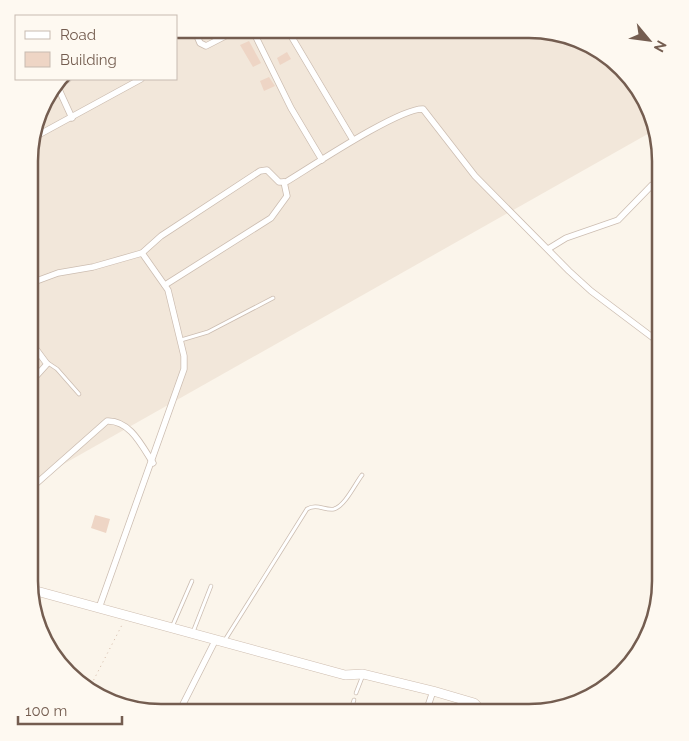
<svg xmlns="http://www.w3.org/2000/svg" width="689" height="741" viewBox="0 0 689 741" font-family="Raleway,sans-serif">
<style>
.residential{fill:#f2e7da}
.building{fill:#eed5c5}
.lines{fill:none;stroke-linecap:round;stroke-linejoin:round}
.service-casing{stroke:#ccbdb1;stroke-width:4.5}
.minor-casing{stroke:#ccbdb1;stroke-width:7}
.secondary-casing{stroke:#cebdaf;stroke-width:10}
.path{stroke:#d3b9a7;stroke-width:1;stroke-dasharray:1 4;stroke-linecap:butt}
.service{stroke:#fff;stroke-width:3}
.minor{stroke:#fff;stroke-width:5.5}
.secondary{stroke:#fff;stroke-width:9}
.rim{fill:none;stroke:#745d50;stroke-width:2.5}
</style>
<rect width="100%" height="100%" fill="#fbf5eb"/>
<path class="residential" d="M176,29L546,30L602,51L638,87L653,131L30,483L31,135L47,94L59,79H176Z"/>
<g class="building">
<path d="M249,41L261,63L253,67L240,45Z"/>
<path d="M287,52L291,59L280,65L277,58Z"/>
<path d="M269,77L275,86L264,91L260,81Z"/>
<path d="M95,515L110,519L106,533L91,528Z"/>
</g>
<g class="lines">
<g class="service-casing">
<g id="service">
<path d="M181,340L208,332L273,298"/>
<path d="M48,363L57,369L79,394"/>
<path d="M172,627L192,581"/>
<path d="M193,632L211,586"/>
<path d="M225,640L307,509C317,503 325,511 334,509C345,506 355,484 362,475"/>
<path d="M356,693L363,675"/>
<path d="M350,712L354,700"/>
</g>
</g>
<g class="minor-casing">
<g id="minor">
<path d="M194,29L200,43L206,46L239,29"/>
<path d="M252,29L291,108L322,160"/>
<path d="M287,29L353,140"/>
<path d="M56,83L72,118"/>
<path d="M57,86L68,79"/>
<path d="M34,127L38,135"/>
<path d="M31,139L141,79"/>
<path d="M548,249L566,238L618,220L652,185L660,182"/>
<path d="M31,283L58,273L93,267L142,253L161,236L260,171L267,170L279,182H286C311,167 399,108 423,109L475,176L569,271L591,291L660,343"/>
<path d="M165,285L271,218L287,196L284,182"/>
<path d="M30,383L47,364L30,341"/>
<path d="M29,490L107,421C130,420 142,446 153,463"/>
<path d="M99,608L184,369V356L168,290L142,253"/>
<path d="M179,712L216,639"/>
<path d="M426,712L433,691"/>
</g>
</g>
<g class="secondary-casing">
<path id="secondary" d="M29,589L345,675L363,674L433,691L474,703L483,712"/>
</g>
<path class="path" d="M89,689L123,623"/>
<use href="#service" class="service"/>
<use href="#minor" class="minor"/>
<use href="#secondary" class="secondary"/>
</g>
<path d="M0 0H689V741H0ZM161 38H529A123 123 0 0 1 652 161V581A123 123 0 0 1 529 704H161A123 123 0 0 1 38 581V161A123 123 0 0 1 161 38Z" fill="#fef9f1" fill-rule="evenodd"/>
<path class="rim" d="M161 38H529A123 123 0 0 1 652 161V581A123 123 0 0 1 529 704H161A123 123 0 0 1 38 581V161A123 123 0 0 1 161 38Z"/>
<rect x="15" y="15" width="162" height="65" fill="#fef9f1" stroke="#c7bbb1"/>
<rect x="25" y="31" width="25" height="8" fill="#ffffff" stroke="#c7bbb1"/>
<text x="60" y="40" font-size="15" fill="#745d50">Road</text>
<rect x="25" y="52" width="25" height="15" fill="#eed5c5" stroke="#c7bbb1"/>
<text x="60" y="65" font-size="15" fill="#745d50">Building</text>
<g transform="translate(649 40) rotate(119)" stroke="#fef9f1" stroke-width="4" paint-order="stroke">
<path d="M0-4L9 19L0 12L-9 19Z" fill="#745d50"/>
<text y="-8" font-size="14" font-weight="bold" text-anchor="middle" fill="#745d50">N</text>
</g>
<path d="M18 716v8h104v-8" fill="none" stroke="#745d50" stroke-width="2.5"/>
<text x="25" y="716" font-size="15" fill="#745d50" stroke="#fef9f1" stroke-width="4" paint-order="stroke">100 m</text>
</svg>
